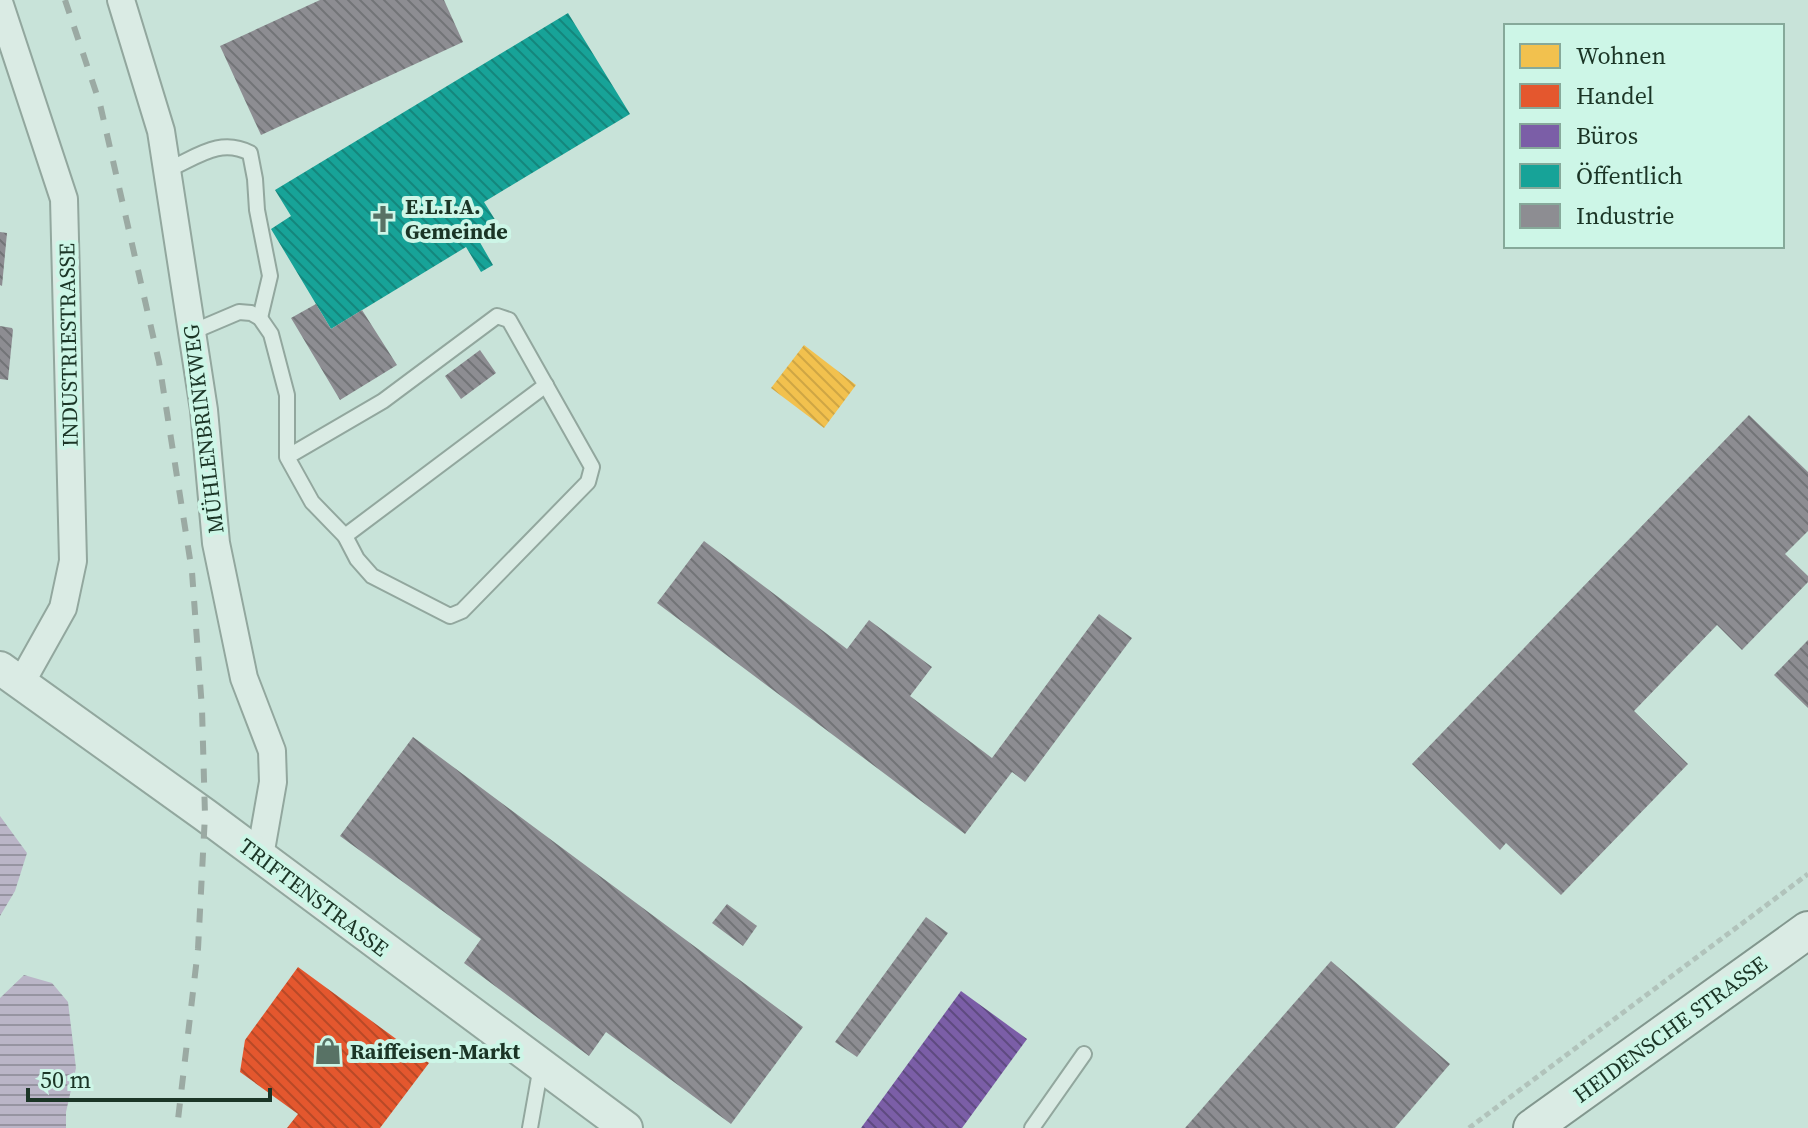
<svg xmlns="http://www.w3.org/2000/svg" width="1808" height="1128" viewBox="0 0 1808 1128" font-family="'Source Serif 4',serif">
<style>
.water{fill:url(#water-rules)}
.homes{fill:url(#homes-back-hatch)}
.shops{fill:url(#shops-back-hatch)}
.offices{fill:url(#offices-back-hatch)}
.public{fill:url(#public-back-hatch)}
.industry{fill:url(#industry-back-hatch)}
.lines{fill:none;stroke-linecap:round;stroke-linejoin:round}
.service-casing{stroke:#92a79e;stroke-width:18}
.minor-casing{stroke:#92a79e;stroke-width:30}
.tertiary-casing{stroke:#92a79e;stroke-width:36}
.secondary-casing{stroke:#82978e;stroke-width:40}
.path{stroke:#b1c3bb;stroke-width:5;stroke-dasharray:6 4;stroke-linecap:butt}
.service{stroke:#daebe4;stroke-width:14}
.minor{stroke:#daebe4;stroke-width:26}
.tertiary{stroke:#daebe4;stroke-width:32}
.secondary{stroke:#daebe4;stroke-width:36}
.rail{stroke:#9baaa3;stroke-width:6;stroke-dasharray:14 14;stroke-linecap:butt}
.labels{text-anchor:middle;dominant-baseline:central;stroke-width:8;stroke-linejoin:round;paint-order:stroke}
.poi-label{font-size:22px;font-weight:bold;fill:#1b3526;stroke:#cdf6e7;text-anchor:start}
.street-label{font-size:22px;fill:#1b3526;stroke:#cdf6e7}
</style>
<defs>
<pattern id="water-rules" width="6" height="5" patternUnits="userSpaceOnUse" patternTransform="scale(2)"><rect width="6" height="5" fill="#bab5c7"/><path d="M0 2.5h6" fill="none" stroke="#9694a1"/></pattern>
<pattern id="homes-back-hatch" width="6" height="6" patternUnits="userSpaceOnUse" patternTransform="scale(2)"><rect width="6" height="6" fill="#f2c14e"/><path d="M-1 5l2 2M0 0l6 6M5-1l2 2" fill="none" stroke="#cfa644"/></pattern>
<pattern id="shops-back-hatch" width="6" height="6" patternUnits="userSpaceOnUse" patternTransform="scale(2)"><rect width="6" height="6" fill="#e4572e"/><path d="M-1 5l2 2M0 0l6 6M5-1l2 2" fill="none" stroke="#b84927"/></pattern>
<pattern id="offices-back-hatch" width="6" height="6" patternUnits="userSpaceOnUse" patternTransform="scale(2)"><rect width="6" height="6" fill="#7b5ea7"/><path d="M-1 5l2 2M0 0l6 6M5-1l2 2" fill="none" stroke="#5e4a80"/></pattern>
<pattern id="public-back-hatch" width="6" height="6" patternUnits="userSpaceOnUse" patternTransform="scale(2)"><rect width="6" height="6" fill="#17a398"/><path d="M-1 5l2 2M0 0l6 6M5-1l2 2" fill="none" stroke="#14867c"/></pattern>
<pattern id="industry-back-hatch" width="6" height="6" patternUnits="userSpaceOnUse" patternTransform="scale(2)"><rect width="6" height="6" fill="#8d8d92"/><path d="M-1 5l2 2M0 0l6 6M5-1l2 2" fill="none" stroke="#727477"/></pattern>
</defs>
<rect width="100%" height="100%" fill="#c8e3d9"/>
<g class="water">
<path d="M0,816L27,853L15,891L0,916Z"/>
<path d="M24,975L52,983L68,1002L76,1068L66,1112V1128H0V998Z"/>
</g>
<path class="homes" d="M804,345L856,385L824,428L771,388Z"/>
<path class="shops" d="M298,967L429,1063L380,1128H287L298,1114L240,1072L245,1040Z"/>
<path class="offices" d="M961,991L1027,1039L962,1128H861Z"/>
<path class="public" d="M568,13L630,114L484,202L499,226L478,239L493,265L481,272L466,247L331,329L271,229L291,216L275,190Z"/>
<g class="industry">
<path d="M320,0H444L463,42L261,135L220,46Z"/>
<path d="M0,232L7,233L2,286L0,285Z"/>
<path d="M316,304L331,329L362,310L397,365L340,400L291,318Z"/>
<path d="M0,326L12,328L13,330L8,380L0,379Z"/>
<path d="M480,350L496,373L461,399L445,376Z"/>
<path d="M1749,415L1808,472V531L1785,554L1808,576V582L1742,650L1717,625L1634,711L1688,764L1561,895L1506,843L1500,850L1412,764Z"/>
<path d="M704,541L847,649L869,620L932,667L910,696L992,758L1099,614L1132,638L1025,782L1012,772L965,834L657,603Z"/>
<path d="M1808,640V708L1774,675Z"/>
<path d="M413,737L803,1027L731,1124L606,1032L589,1056L464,963L481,939L340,836Z"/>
<path d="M727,904L757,926L743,946L712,923Z"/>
<path d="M926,917L948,933L857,1057L835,1042Z"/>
<path d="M1331,961L1450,1064L1395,1128H1185Z"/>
</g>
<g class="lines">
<g class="service-casing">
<g id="service">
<path d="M167,170C196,158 219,137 250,153L255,179L257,210L270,276L260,318"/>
<path d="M192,332L239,312L251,313L260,318L271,334L287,395V457L312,502L345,536L357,559L372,576L450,616L462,611L588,482L592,467L509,320L497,316L383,401L287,457"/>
<path d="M345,536L546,385"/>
<path d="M530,1128L541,1066"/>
<path d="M1032,1128L1084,1054"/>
</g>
</g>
<g class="minor-casing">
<g id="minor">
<path d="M121,0L161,131L204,410L216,543L244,678L272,751L273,782L260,856"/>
<path d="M0,5L64,199L73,561L63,608L21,683"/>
</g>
</g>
<g class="tertiary-casing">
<path id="tertiary" d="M0,668L205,815L626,1128"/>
</g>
<g class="secondary-casing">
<path id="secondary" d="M1532,1128L1808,930"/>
</g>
<path class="path" d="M1469,1128L1808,874"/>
<use href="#service" class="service"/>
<use href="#minor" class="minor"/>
<use href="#tertiary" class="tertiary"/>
<use href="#secondary" class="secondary"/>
<path class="rail" d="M65,0L100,104L159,362L192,572L202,709L205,815L198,949L177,1128"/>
</g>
<defs>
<g id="church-bare" transform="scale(2.16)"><path d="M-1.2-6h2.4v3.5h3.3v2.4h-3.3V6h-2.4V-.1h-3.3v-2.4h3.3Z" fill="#587265" stroke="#cdf6e7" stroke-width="2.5" paint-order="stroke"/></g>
<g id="shop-bare" transform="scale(2.16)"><path d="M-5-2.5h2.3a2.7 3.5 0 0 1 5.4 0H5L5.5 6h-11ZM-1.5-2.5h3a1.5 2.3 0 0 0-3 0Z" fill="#587265" stroke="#cdf6e7" stroke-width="2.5" paint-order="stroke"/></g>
</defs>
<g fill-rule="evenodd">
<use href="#church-bare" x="383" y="219"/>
<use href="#shop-bare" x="328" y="1051"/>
</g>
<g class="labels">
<g class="poi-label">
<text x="405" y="206">E.L.I.A.<tspan x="405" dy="25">Gemeinde</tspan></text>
<text x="350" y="1051">Raiffeisen-Markt</text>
</g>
<g class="street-label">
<text transform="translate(68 345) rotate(-91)">INDUSTRIESTRASSE</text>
<text transform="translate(203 429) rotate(-97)">MÜHLENBRINKWEG</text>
<text transform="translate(314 897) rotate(37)">TRIFTENSTRASSE</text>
<text transform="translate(1670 1029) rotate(-36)">HEIDENSCHE STRASSE</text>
</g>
</g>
<rect x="1504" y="24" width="280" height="224" fill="#cdf6e7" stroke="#86a99a" stroke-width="2"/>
<rect x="1520" y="44" width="40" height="24" fill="#f2c14e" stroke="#86a99a" stroke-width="2"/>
<text x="1576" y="64" font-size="24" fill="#1b3526">Wohnen</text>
<rect x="1520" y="84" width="40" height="24" fill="#e4572e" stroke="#86a99a" stroke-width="2"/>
<text x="1576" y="104" font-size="24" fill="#1b3526">Handel</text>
<rect x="1520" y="124" width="40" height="24" fill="#7b5ea7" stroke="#86a99a" stroke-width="2"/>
<text x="1576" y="144" font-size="24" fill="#1b3526">Büros</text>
<rect x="1520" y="164" width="40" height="24" fill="#17a398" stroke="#86a99a" stroke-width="2"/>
<text x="1576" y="184" font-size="24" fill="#1b3526">Öffentlich</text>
<rect x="1520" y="204" width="40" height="24" fill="#8d8d92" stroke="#86a99a" stroke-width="2"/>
<text x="1576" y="224" font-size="24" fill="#1b3526">Industrie</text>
<path d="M28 1088v12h242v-12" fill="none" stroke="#1b3526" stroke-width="4"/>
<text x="40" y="1088" font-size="24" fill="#1b3526" stroke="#cdf6e7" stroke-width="6" paint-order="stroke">50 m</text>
</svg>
